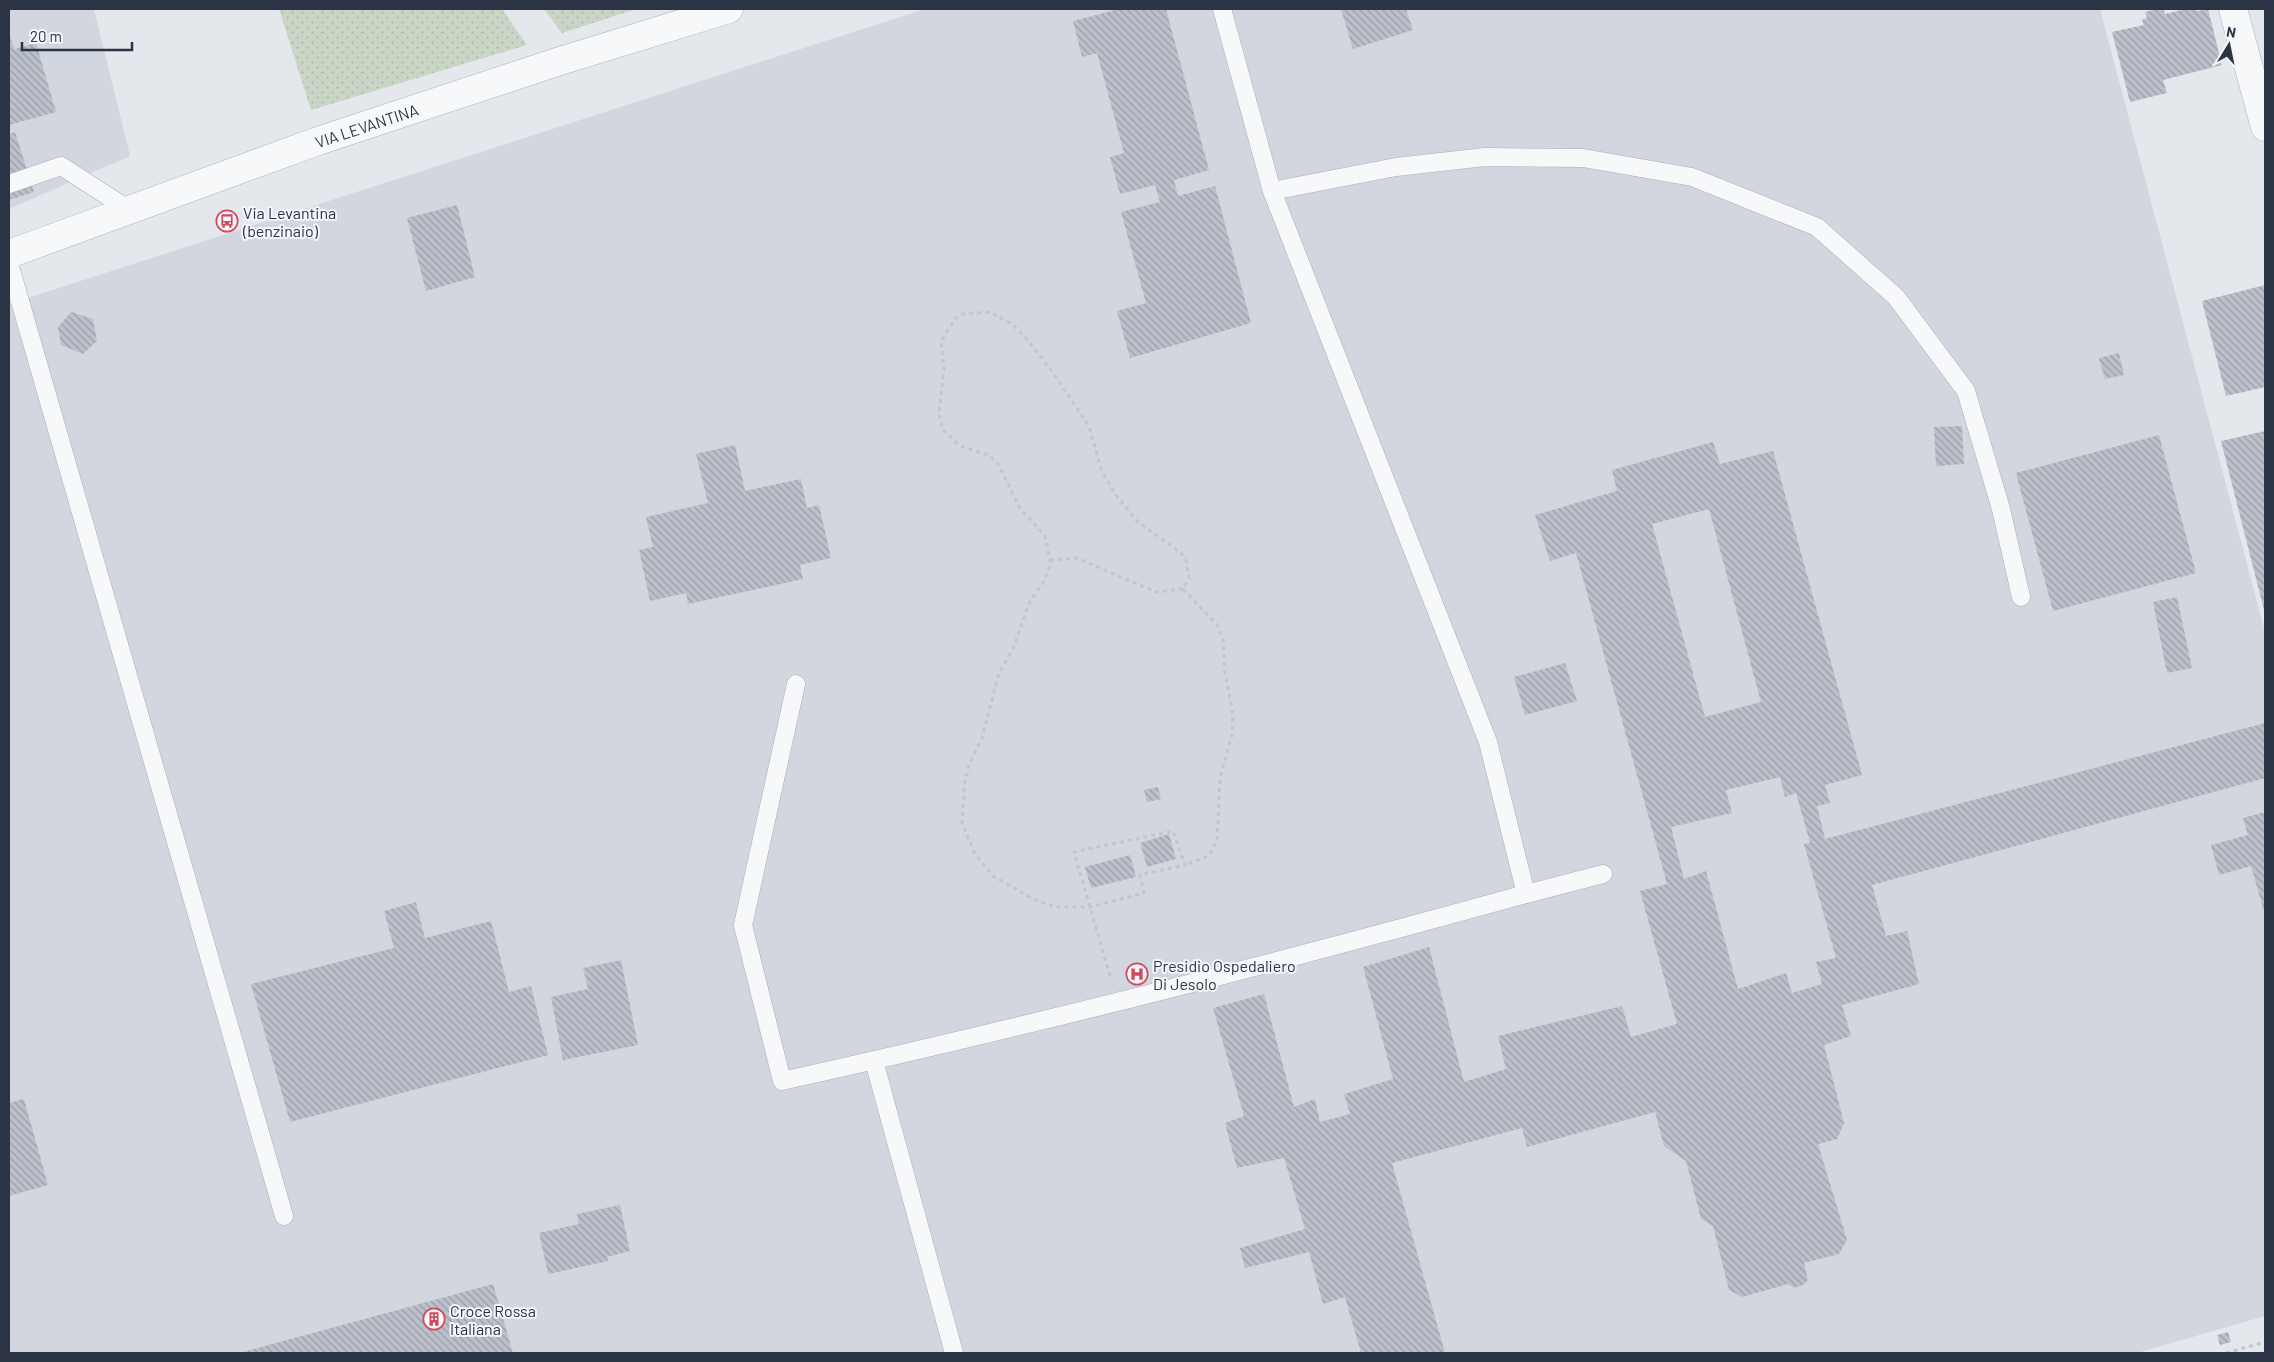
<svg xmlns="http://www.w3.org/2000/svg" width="2274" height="1362" viewBox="0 0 2274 1362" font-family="Barlow,sans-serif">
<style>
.built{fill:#d2d6de}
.green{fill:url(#green-dots)}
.building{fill:url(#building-back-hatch);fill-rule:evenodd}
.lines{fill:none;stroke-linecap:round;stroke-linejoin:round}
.service-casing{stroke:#a9aeb7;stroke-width:19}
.minor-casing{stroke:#a9aeb7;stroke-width:29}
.tertiary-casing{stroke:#a9aeb7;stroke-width:29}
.path{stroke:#c2c5cb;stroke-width:3;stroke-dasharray:4 4;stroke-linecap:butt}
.service{stroke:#f7f8fa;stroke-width:18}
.minor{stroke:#f7f8fa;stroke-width:28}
.tertiary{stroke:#f7f8fa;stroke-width:28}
.labels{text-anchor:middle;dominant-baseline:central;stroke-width:4;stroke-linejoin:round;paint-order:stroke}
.street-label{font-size:16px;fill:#2b3445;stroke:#f4f6f9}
.poi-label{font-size:16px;fill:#2b3445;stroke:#f4f6f9;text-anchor:start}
</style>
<defs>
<pattern id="green-dots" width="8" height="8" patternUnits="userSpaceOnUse" patternTransform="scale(1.25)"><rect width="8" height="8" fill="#c9d6c5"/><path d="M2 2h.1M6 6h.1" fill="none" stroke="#adb8ab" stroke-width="1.8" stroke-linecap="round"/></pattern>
<pattern id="building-back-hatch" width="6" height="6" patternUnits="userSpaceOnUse" patternTransform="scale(1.25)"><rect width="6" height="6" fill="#bbc0ca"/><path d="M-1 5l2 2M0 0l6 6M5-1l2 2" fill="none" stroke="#989da6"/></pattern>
</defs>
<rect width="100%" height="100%" fill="#e4e7ec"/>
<g class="built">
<path d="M9,9H94L130,156L9,209Z"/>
<path d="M925,9H2100L2265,632V1316L2137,1353H9V304Z"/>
</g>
<g class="green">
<path d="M279,9H502L527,45L311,110Z"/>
<path d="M544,9H636L562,33Z"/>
</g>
<g class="building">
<path d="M1119,9H1166L1209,170L1174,180L1178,196L1215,186L1251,323L1130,358L1117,311L1146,303L1121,212L1160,202L1155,185L1120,194L1110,157L1124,153L1097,53L1082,57L1073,21Z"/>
<path d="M1341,9H1406L1413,30L1353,49Z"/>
<path d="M2157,9H2163L2165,14L2186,9L2199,11L2208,9L2222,65L2163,80L2167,93L2130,102L2112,32L2144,25L2142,20L2147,18L2145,12Z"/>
<path d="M9,33L14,49L36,43L56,112L9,125Z"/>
<path d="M15,132L34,192L9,200V134Z"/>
<path d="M457,205L475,277L426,291L407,218Z"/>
<path d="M2265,285V387L2226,396L2202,301Z"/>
<path d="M71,312L93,319L97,341L83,354L61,345L58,327Z"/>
<path d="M2119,353L2124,375L2105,379L2099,358Z"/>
<path d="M1962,426L1964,464L1936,466L1934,427Z"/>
<path d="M2265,431V614L2221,441Z"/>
<path d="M2159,435L2196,573L2053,611L2016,473Z"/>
<path d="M1713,442L1720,464L1773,451L1862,775L1825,785L1830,803L1817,806L1825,839L2265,723V778L1872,885L1886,936L1907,931L1919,984L1842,1005L1851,1036L1824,1045L1844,1123L1837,1139L1818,1144L1847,1240L1839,1254L1804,1263L1808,1280L1803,1285L1794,1288L1788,1284L1742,1297L1729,1290L1713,1226L1701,1219L1686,1161L1664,1146L1655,1112L1527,1147L1522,1128L1392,1163L1445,1353H1361L1345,1297L1323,1304L1309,1252L1245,1268L1240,1248L1305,1229L1284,1158L1237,1168L1225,1123L1244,1116L1213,1008L1264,994L1294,1107L1315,1099L1320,1122L1350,1114L1344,1094L1393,1079L1363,967L1429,947L1464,1082L1506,1069L1498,1036L1622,1006L1631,1037L1677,1024L1640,891L1667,884L1576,553L1550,561L1535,515L1617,491L1612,470ZM1709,509L1761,702L1705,717L1652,524ZM1780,777L1785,797L1796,793L1810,843L1804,844L1836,958L1816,962L1822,984L1792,993L1786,973L1738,989L1706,871L1684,879L1671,827L1732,813L1726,790Z"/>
<path d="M735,445L745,491L801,479L807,508L819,505L831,558L800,565L803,579L688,604L686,593L650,601L639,550L653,547L646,517L708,503L696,454Z"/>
<path d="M2177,597L2192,668L2167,673L2153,602Z"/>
<path d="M1565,663L1577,701L1525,715L1514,677Z"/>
<path d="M1158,787L1161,799L1147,802L1144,790Z"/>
<path d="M2265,812V915L2251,866L2219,875L2211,845L2248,835L2243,818Z"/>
<path d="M1169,834L1176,859L1147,867L1140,843Z"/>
<path d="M1130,855L1136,877L1091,888L1085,867Z"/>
<path d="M416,902L425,938L491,921L509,992L531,986L548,1055L290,1122L251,984L394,948L384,911Z"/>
<path d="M621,960L638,1045L563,1060L551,997L588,989L583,968Z"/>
<path d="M24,1099L48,1185L9,1196V1103Z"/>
<path d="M620,1205L630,1251L607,1257L608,1261L548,1274L539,1233L579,1224L577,1214Z"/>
<path d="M493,1284L513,1353H239Z"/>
<path d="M2228,1332L2231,1342L2220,1345L2217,1335Z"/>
</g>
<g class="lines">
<g class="service-casing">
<g id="service">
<path d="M1222,9L1272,191L1488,742L1526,894L1603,874"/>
<path d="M9,184L61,166L131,211"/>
<path d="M1272,191L1396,167L1485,157L1583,158L1692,177L1817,227L1896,297L1966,391L2001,509L2021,597"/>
<path d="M9,263L284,1216"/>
<path d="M796,684L743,925L782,1081C1032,1026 1280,962 1526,894"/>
<path d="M874,1061L954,1353"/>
</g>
</g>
<g class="minor-casing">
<path id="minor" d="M2233,9L2265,127"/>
</g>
<g class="tertiary-casing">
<g id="tertiary">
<path id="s1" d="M9,254L318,141L560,61L729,9"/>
</g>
</g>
<g class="path">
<path d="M1050,560L1077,558L1156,592L1183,589L1189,578L1186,560L1181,553L1137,521L1116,495L1101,469L1089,426L1051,370L1025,337L1012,324L990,312L963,314L956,318L941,341L944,369L939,413L943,430L960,446L988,455L997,462L1020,508L1045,536L1051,564L1043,583L1030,601L1013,649L999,673L982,738L969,765L965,781L962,823L974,852L993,876L1035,900L1055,907H1090L1144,893L1140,875L1185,865L1173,831L1074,852L1110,976"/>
<path d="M1183,589L1217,625L1223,640L1225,672L1233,715L1232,735L1220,778L1217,841L1209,856L1185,865"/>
<path d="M2226,1353L2265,1342"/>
</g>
<use href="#service" class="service"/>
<use href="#minor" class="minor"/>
<use href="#tertiary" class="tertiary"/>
</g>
<defs>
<g id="bus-ring" transform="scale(1.125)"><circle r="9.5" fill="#f4f6f9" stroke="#d1495b" stroke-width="1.5"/><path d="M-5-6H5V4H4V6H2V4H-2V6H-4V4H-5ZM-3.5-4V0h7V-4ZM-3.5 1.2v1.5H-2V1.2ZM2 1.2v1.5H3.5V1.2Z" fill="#d1495b"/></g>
<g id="hospital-ring" transform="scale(1.125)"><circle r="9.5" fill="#f4f6f9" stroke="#d1495b" stroke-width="1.5"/><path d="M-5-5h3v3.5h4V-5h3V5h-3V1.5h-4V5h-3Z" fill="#d1495b"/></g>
<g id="building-ring" transform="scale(1.125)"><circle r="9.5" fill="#f4f6f9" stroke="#d1495b" stroke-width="1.5"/><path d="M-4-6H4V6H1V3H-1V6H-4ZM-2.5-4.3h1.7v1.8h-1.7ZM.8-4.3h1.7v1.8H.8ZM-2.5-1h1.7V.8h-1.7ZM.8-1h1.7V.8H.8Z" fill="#d1495b"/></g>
</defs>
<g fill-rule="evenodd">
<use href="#bus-ring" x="227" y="221"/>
<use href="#hospital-ring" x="1137" y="974"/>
<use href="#building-ring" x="434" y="1319"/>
</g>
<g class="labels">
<g class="street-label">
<text stroke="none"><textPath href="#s1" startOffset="380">VIA LEVANTINA</textPath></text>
</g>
<g class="poi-label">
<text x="243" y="212">Via Levantina<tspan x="243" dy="18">(benzinaio)</tspan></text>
<text x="1153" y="965">Presidio Ospedaliero<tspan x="1153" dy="18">Di Jesolo</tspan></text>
<text x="450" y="1310">Croce Rossa<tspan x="450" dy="18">Italiana</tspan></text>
</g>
</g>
<rect width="2274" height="1362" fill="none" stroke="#2b3445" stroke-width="20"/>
<g transform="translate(2229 45) rotate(10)" stroke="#f4f6f9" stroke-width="4" paint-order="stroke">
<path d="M0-4L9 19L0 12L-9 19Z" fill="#2b3445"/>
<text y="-8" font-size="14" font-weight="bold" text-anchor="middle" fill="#2b3445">N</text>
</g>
<path d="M22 42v8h110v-8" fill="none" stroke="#2b3445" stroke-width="2.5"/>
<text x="30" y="42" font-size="15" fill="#2b3445" stroke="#f4f6f9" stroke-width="4" paint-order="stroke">20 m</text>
</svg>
